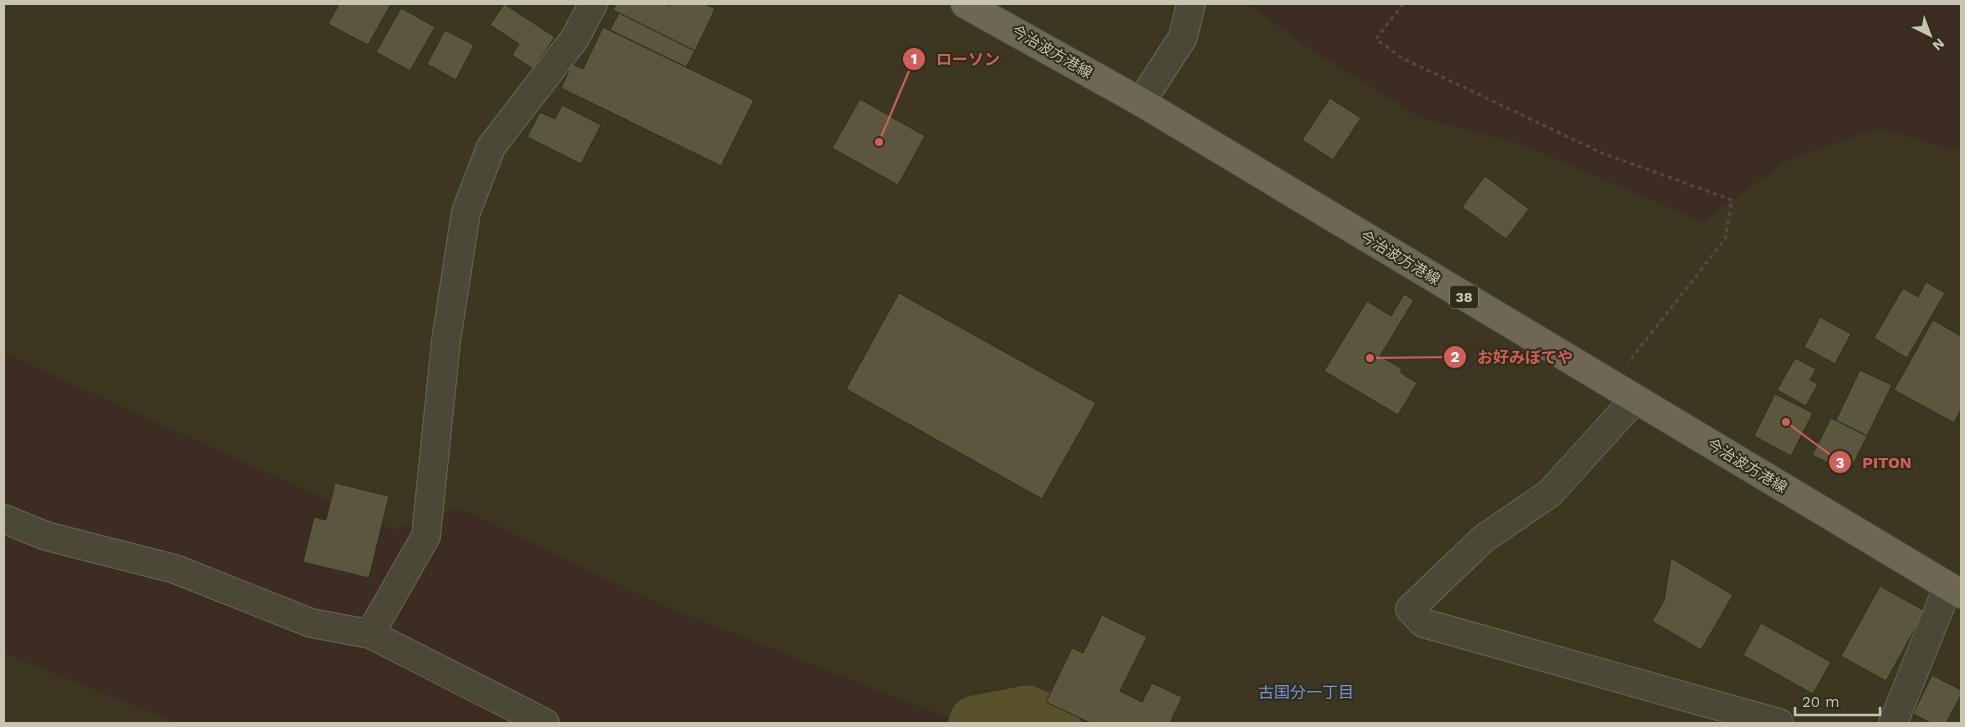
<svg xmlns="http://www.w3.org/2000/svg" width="1965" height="727" viewBox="0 0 1965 727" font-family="'Work Sans','Noto Sans JP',sans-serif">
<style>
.green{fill:#3c2c23}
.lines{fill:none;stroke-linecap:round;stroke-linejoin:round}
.river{stroke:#58512b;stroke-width:51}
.building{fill:#5b573d;stroke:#322f1c}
.minor-casing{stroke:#696653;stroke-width:30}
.major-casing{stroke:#575441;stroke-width:30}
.path{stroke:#57473e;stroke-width:3;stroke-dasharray:4 4;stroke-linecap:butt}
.minor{stroke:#4b4835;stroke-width:28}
.major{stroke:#6c6853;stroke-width:28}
.labels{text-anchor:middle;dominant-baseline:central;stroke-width:4;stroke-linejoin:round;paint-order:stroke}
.shield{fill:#302d1a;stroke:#9a9783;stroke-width:1}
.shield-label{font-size:14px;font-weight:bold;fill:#c7c4b0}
.street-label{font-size:15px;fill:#c7c4b0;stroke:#302d1a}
.neighbourhood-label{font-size:16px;fill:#7394de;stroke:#302d1a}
.leader{fill:none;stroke:#d15f58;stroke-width:2}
.callout-dot{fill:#d15f58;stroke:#302d1a;stroke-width:2}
.mark-label{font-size:15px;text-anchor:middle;font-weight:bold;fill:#fff}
.callout-label{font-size:16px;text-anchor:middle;font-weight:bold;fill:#d15f58;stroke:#302d1a;stroke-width:4;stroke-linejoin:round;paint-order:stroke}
</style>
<rect width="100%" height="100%" fill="#3b3721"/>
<g class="green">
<path d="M1247,4H1961V152L1879,128L1789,159L1703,222L1521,144L1421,118L1306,46Z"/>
<path d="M4,353L394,530L459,508L657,603L961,723H177L4,653Z"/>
</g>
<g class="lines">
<path class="river" d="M974,723L975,721L1027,711L1055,723"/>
</g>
<g class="building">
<path d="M339,4H391L368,45L328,24Z"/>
<path d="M504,4L555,37L533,69L512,55L519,44L490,25Z"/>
<path d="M616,4H666L670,6L671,4H705L715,9L695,51L613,10Z"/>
<path d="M401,8L435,27L410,71L376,52Z"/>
<path d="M619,13L695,51L686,67L610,30Z"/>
<path d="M603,27L754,100L721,166L561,88L572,64L583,69Z"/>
<path d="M445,30L474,45L456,80L427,64Z"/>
<path d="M1330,98L1361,118L1333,160L1302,140Z"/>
<path d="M860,99L925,136L898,185L832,148Z"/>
<path d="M562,105L601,125L581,164L527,137L540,112L555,119Z"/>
<path d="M1485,176L1529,209L1506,239L1462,207Z"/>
<path d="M1926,282L1945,293L1907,358L1874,338L1903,288L1918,297Z"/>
<path d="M899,293L1096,403L1042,499L846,389Z"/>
<path d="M1404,294L1414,300L1380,356L1401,368V373L1417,383L1398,415L1324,371L1367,301L1391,316Z"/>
<path d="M1820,317L1851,334L1835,364L1804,347Z"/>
<path d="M1933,320L1961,336V409L1954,423L1894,390Z"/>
<path d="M1795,358L1816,369L1810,380L1818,384L1806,406L1777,390Z"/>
<path d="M1860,370L1892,385L1867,436L1836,420Z"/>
<path d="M1775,394L1813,413L1791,456L1754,436Z"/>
<path d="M1831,418L1867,436L1849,473L1812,455Z"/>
<path d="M335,483L389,496L369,578L303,562L314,517L326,520Z"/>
<path d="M1671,558L1733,595L1701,650L1652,621L1664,601Z"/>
<path d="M1880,586L1925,611L1886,681L1841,656Z"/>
<path d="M1102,615L1147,637L1120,691L1142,702L1152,683L1182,697L1170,723H1090L1046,702L1072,648L1083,653Z"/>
<path d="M1761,623L1831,662L1813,694L1743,655Z"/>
<path d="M1932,675L1961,690V695L1946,723H1931L1913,714Z"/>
</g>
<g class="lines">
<g class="minor-casing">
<g id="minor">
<path d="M1141,102L1183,37L1191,4"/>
<path d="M1635,399L1550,493L1483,539L1410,609L1423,623L1779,723"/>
<path d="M4,519L46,536L175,569L311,623L370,634L545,723"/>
<path d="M370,634L426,536L446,341L466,212L491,147L575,38L593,4"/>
<path d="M1893,723L1948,587"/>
</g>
</g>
<g class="major-casing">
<path id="major" d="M965,4L1141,102L1961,594"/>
</g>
<path class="path" d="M1403,4L1376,39L1402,58L1602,153L1732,200L1725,239L1628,363"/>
<use href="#minor" class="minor"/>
<use href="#major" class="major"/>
</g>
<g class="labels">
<rect class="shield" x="1450" y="285.5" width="28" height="23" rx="4"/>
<g class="shield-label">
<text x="1464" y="297">38</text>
</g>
<g class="street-label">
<text transform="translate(1052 52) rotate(30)">今治波方港線</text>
<text transform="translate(1400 258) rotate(31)">今治波方港線</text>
<text transform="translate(1747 466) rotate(31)">今治波方港線</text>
</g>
<g class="neighbourhood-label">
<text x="1306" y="692">古国分一丁目</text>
</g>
</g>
<path class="leader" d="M879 142L914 59M1370 358L1455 357M1786 422L1840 462"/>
<g class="callout-dot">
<circle cx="879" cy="142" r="5"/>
<circle cx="1370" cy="358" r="5"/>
<circle cx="1786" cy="422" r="5"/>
<circle cx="914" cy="59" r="12"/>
<circle cx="1455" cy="357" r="12"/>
<circle cx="1840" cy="462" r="12"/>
</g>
<g class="mark-label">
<text x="914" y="64">1</text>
<text x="1455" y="362">2</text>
<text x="1840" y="468">3</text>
</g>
<g class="callout-label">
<text x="968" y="65">ローソン</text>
<text x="1525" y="363">お好みぼてや</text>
<text x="1887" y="468">PITON</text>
</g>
<rect width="1965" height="727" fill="none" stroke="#c7c4b0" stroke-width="10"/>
<g transform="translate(1930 35) rotate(138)" stroke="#302d1a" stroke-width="4" paint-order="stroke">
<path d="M0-4L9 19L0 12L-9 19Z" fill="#c7c4b0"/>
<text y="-8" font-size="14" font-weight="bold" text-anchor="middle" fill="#c7c4b0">N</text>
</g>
<path d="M1795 707v8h85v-8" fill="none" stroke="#c7c4b0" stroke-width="2.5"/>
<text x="1802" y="707" font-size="15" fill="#c7c4b0" stroke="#302d1a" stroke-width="4" paint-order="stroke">20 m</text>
</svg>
